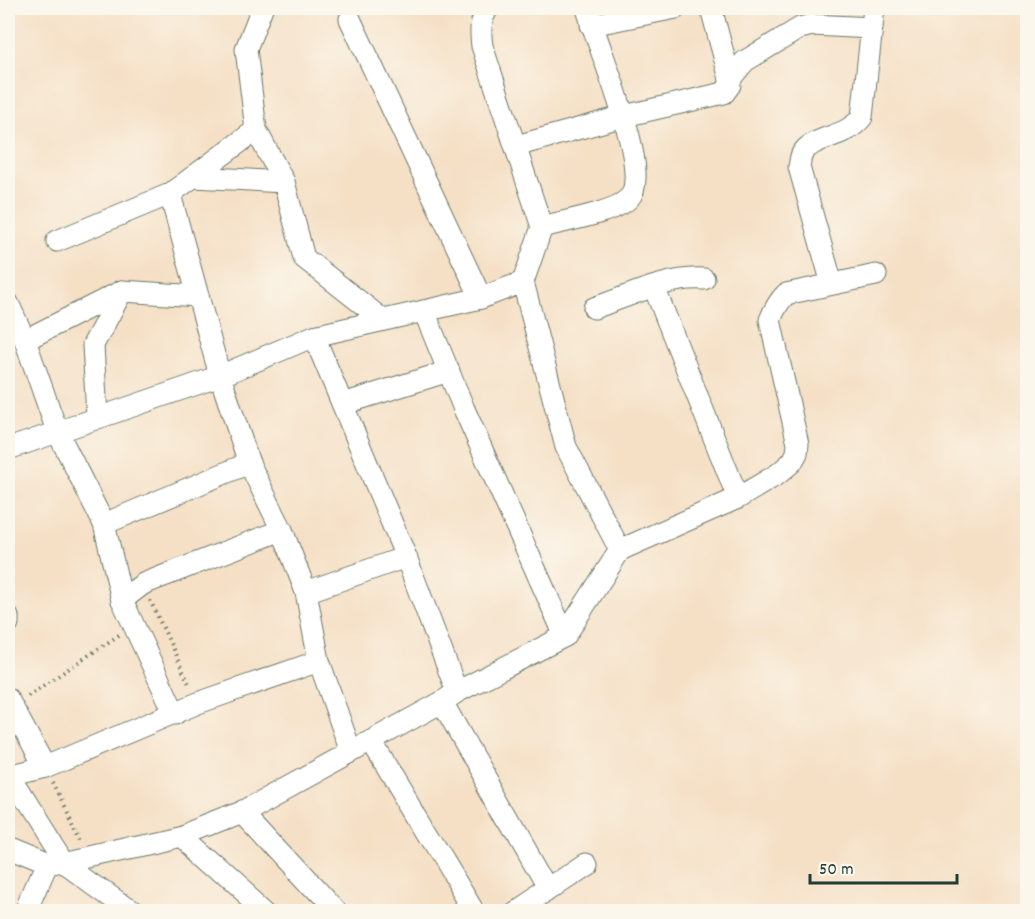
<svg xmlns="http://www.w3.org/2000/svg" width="1035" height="919" viewBox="0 0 1035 919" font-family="Dekko,sans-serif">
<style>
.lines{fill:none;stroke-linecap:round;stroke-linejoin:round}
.minor-casing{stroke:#6a7667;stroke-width:23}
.path{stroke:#6a7667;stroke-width:4;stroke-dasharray:1.5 4.5;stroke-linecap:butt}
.minor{stroke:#fff;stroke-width:21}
</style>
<rect width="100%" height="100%" fill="#fbf7ec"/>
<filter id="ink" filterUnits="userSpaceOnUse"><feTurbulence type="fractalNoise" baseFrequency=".0167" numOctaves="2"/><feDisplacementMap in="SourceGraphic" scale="12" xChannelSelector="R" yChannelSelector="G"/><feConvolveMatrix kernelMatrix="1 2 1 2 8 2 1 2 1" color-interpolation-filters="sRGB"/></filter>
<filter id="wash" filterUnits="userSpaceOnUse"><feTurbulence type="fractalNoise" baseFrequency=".008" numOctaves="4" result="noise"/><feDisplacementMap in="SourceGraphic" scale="24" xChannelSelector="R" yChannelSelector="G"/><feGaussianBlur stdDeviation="1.35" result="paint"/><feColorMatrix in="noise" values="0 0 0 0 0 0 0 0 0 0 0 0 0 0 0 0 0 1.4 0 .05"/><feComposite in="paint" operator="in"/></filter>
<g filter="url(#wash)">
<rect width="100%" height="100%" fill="#f5e0c6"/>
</g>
<g filter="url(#ink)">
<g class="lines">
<g class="minor-casing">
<g id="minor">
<path d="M488,8C480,20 480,32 482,46L542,227"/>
<path d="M350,19L481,298"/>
<path d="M591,25L676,8"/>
<path d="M730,79L745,61L800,28L812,25L872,28"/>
<path d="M256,130L284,182"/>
<path d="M516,146L624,116L724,93L730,85V79L711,8"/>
<path d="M194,177L284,182L304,258L383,320"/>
<path d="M170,194L220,376L249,463L282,530L306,592L319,661L351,752"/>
<path d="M57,241L170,194L256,130L246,49L262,8"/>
<path d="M523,282L566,447L620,550"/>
<path d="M832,284L799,167C800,164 800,157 802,154C813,135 846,139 862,117L874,8"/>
<path d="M654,287L738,498"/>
<path d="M8,303L25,340L57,431L104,524L122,600L175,714"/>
<path d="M594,308C626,297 670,276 704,279"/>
<path d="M424,311L464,409L565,636"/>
<path d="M314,336L406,557"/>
<path d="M25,340L122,291L198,296"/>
<path d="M343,404L449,371"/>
<path d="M97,417L93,345L122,291"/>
<path d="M8,449L220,376L314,336L481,298L523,282L542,227C563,221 615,213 629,198C654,172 595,42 587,8"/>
<path d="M104,524L249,463"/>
<path d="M306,592L406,557L457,692"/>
<path d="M122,600L143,584L282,530"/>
<path d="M8,617V623"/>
<path d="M8,699L45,767"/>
<path d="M442,702L548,889"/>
<path d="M371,741L474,912"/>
<path d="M8,774L64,863L182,836L242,812L442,702L457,692L565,636L620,550L738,498L778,474L792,462L797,453L798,444L770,320C774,310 778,302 786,294L876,275"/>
<path d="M9,776L45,767L198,703L319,661"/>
<path d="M242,812L334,912"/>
<path d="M182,836L267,912"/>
<path d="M8,850L47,866L64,863L132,912"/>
<path d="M27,912L47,866"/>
<path d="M513,912L587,863"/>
</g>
</g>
<g class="path">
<path d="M150,600L190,686"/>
<path d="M28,696L119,635"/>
<path d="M53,783L82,841"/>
</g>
<use href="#minor" class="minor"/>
</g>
</g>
<rect width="1035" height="919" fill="none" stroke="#fbf7ec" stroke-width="30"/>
<path d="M810 874v9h147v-9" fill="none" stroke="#1f3d34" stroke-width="3"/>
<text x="819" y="874" font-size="18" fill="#1f3d34" stroke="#fbf7ec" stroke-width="4.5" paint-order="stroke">50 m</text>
</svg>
